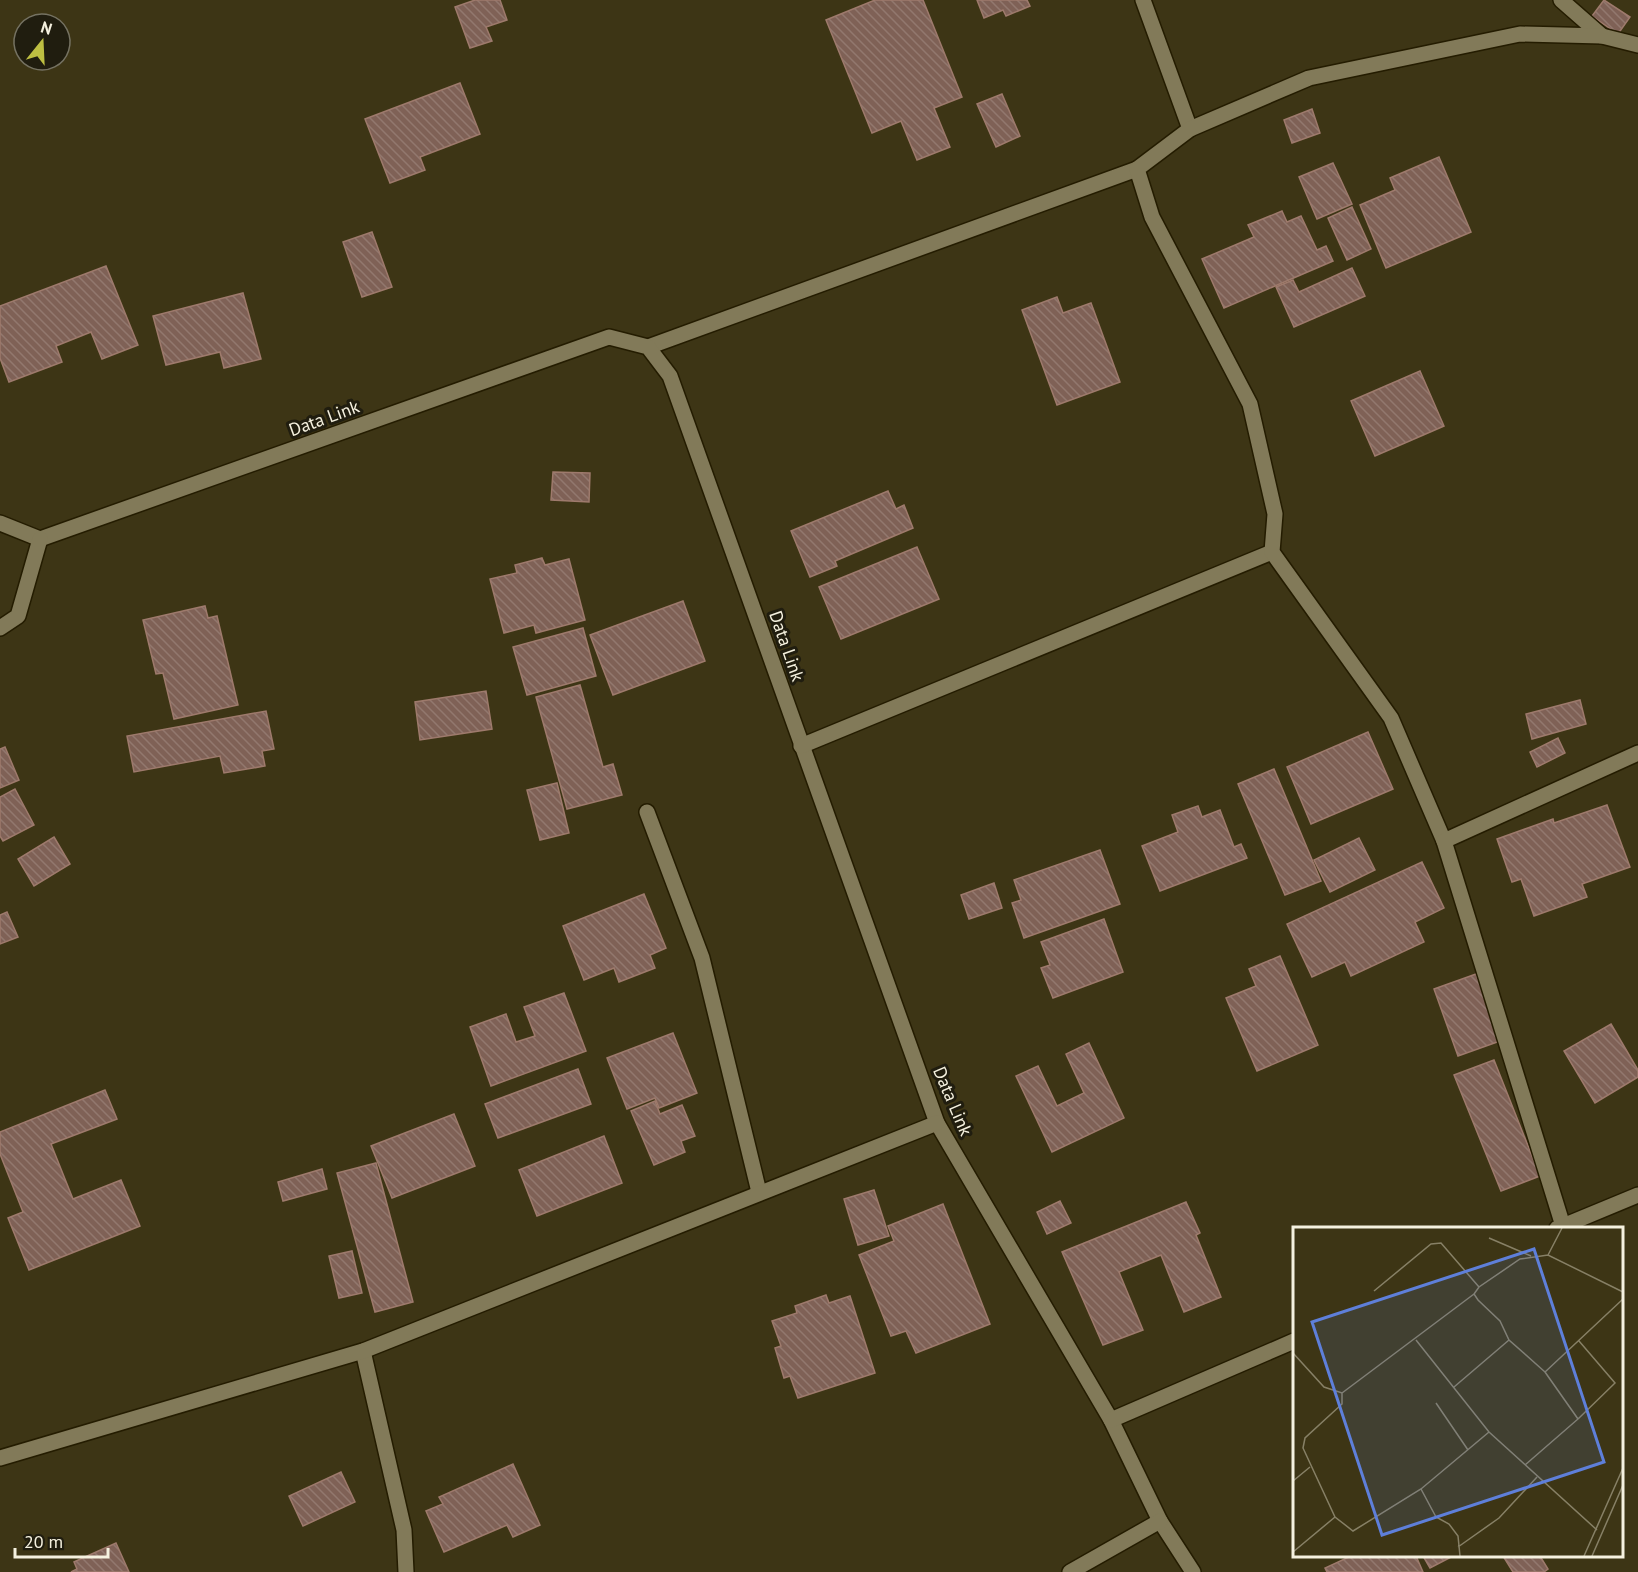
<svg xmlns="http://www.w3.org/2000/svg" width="1638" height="1572" viewBox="0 0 1638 1572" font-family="'PT Sans',sans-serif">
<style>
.building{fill:url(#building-back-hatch);stroke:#9e7a6c;stroke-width:1.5}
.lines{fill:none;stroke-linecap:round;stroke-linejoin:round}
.minor-casing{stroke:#241c00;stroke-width:18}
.minor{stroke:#827a59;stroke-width:15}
.labels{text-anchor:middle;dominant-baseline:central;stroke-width:6;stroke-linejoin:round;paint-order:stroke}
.street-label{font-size:18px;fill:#f5f1df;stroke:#201d0f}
.inset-road{fill:none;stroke:#878066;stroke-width:1.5}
.view{fill:#5e7fda;fill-opacity:0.15;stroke:#5e7fda;stroke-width:3}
.inset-edge{fill:none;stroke:#f5f1df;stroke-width:3}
</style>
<defs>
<pattern id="building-back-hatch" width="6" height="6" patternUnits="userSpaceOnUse" patternTransform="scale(1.5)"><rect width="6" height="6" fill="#7f6156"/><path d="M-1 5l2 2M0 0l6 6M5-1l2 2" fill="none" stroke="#92786e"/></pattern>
</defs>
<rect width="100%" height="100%" fill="#3d3515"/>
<g class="building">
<path d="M475,0H500L507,20L486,27L492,41L470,48L455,7Z"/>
<path d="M875,0H923L962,97L934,108L950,147L917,160L901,121L872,133L826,20Z"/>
<path d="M977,0H1027L1030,6L1006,16L1003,10L984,18Z"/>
<path d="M1604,0L1630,17L1618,34L1592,16Z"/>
<path d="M460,83L480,134L420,157L425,170L390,183L365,119Z"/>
<path d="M1002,94L1020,136L996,147L977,104Z"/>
<path d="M1312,109L1320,133L1292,143L1284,120Z"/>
<path d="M1439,157L1471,232L1386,268L1360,205L1395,190L1390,178Z"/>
<path d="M1333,163L1352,204L1317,219L1299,177Z"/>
<path d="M1352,207L1371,249L1347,260L1328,218Z"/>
<path d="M1282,211L1287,222L1301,216L1317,250L1326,246L1333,261L1224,308L1202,259L1254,237L1248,225Z"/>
<path d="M372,232L392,287L362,297L343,242Z"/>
<path d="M106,266L138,345L102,359L91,332L56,346L62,362L9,382L0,358V306Z"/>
<path d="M1352,268L1365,296L1294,327L1276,287L1293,280L1299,292Z"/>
<path d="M243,293L261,359L224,368L220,352L166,365L153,316Z"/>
<path d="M1057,297L1063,313L1091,303L1120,382L1057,405L1022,310Z"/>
<path d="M1420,371L1444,426L1375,456L1351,401Z"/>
<path d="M553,472L590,473L589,502L551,500Z"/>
<path d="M888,491L896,509L904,505L913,528L835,561L837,566L810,577L791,531Z"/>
<path d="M917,547L939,599L841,639L819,587Z"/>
<path d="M542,558L545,565L569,559L585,620L536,633L534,625L504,633L490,579L517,573L515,565Z"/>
<path d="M683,601L705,661L613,695L590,635Z"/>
<path d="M205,606L208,618L217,616L238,705L174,719L163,673L156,674L143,620Z"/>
<path d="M583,628L596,676L527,695L513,647Z"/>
<path d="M580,685L603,767L613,764L622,795L567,809L536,697Z"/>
<path d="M486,691L492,729L420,740L415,702Z"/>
<path d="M1580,700L1586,724L1532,739L1526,714Z"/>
<path d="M266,711L274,749L262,751L265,766L224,773L220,756L134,772L127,736Z"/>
<path d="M1368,732L1393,789L1311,824L1287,767Z"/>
<path d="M1558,738L1565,753L1537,767L1530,752Z"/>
<path d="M5,747L19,780L0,788V749Z"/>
<path d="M1274,769L1321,881L1285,895L1238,784Z"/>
<path d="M557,783L569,833L540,840L527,790Z"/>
<path d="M15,789L34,825L3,841L0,836V797Z"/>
<path d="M1607,805L1630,867L1582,884L1587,897L1534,916L1521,879L1512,882L1497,839L1553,819L1554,823Z"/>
<path d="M1198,806L1202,817L1220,810L1234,847L1241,844L1247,858L1160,891L1142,846L1178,832L1172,815Z"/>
<path d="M54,837L70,864L34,886L18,859Z"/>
<path d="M1359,838L1375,870L1330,892L1314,860Z"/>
<path d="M1100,850L1120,904L1024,938L1012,903L1021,900L1014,880Z"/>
<path d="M1422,862L1444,908L1415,922L1424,942L1351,976L1345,962L1312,977L1287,924Z"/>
<path d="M994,883L1002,908L969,919L961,895Z"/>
<path d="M644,894L666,948L650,955L655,968L619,982L614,968L584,980L563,926Z"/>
<path d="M7,912L18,937L0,944V915Z"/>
<path d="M1104,919L1123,972L1053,998L1041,968L1050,965L1041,942Z"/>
<path d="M1280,956L1318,1045L1257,1071L1226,998L1256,986L1249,969Z"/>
<path d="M1476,974L1500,1041L1458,1056L1434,989Z"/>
<path d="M564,993L586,1051L491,1086L470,1027L506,1014L516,1042L535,1036L524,1007Z"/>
<path d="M1611,1024L1638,1070V1077L1595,1103L1564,1051Z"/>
<path d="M673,1033L697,1093L659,1108L655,1098L627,1109L607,1058Z"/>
<path d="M1089,1043L1124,1118L1052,1152L1016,1076L1038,1066L1057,1106L1084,1093L1066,1054Z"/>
<path d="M1494,1060L1540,1176L1501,1191L1454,1075Z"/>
<path d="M578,1069L591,1104L498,1138L485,1104Z"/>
<path d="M105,1090L117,1119L51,1144L73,1199L121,1180L140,1226L29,1270L8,1218L23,1212L0,1154V1132Z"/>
<path d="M655,1101L660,1114L682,1105L695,1136L681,1141L685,1152L654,1165L631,1111Z"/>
<path d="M454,1114L475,1166L392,1198L371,1146Z"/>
<path d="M604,1136L622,1183L537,1216L519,1170Z"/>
<path d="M376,1163L413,1302L375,1312L337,1173Z"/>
<path d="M322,1169L327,1189L283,1201L278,1182Z"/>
<path d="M874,1190L889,1236L858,1245L844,1199Z"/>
<path d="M1060,1201L1071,1223L1047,1234L1037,1212Z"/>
<path d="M1186,1202L1200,1233L1196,1235L1221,1297L1184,1312L1161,1255L1119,1272L1143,1330L1103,1345L1062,1252Z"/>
<path d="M943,1204L990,1324L916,1353L906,1331L891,1336L859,1255L894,1241L888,1226Z"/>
<path d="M352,1251L362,1293L339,1298L329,1256Z"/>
<path d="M826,1295L829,1303L850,1296L875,1373L798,1398L790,1376L784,1378L775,1348L781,1346L772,1321L797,1313L795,1306Z"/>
<path d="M513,1464L540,1525L513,1537L507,1525L444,1552L426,1511L443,1504L439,1497Z"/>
<path d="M341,1472L355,1502L303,1526L289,1496Z"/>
<path d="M116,1543L129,1572H71L77,1569L74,1562Z"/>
<path d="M1351,1556H1416L1423,1572H1327L1325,1568Z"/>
<path d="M1423,1556H1453L1430,1568Z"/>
<path d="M1503,1556H1540L1548,1569L1544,1572H1513Z"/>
</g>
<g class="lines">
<g class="minor-casing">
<g id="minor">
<path d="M1143,0L1190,129"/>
<path d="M1561,0L1602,36"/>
<path d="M648,347L1137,169"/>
<path d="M0,523L40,539L609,337L648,347L670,376L937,1123L1111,1420L1160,1521L1193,1572"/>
<path d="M0,628L18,616L40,539"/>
<path d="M801,746L1272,552"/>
<path d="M647,812L702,958L759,1192"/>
<path d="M1444,841L1391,718L1272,552L1275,514L1250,404L1152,217L1137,169L1190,129L1309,78L1520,34L1602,36L1638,45"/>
<path d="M1563,1226L1638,1195"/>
<path d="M1557,1228L1563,1226L1444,841L1638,753"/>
<path d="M363,1351L404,1530L406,1572"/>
<path d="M1111,1420L1294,1341"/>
<path d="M0,1458L363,1351L937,1123"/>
<path d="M1070,1572L1160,1521"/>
</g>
</g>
<use href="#minor" class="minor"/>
</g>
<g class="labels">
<g class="street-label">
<text transform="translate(324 418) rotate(-20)">Data Link</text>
<text transform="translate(787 646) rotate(71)">Data Link</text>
<text transform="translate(953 1101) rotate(67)">Data Link</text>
</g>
</g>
<g transform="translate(1293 1227)">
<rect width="330" height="330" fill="#3d3515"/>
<path class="inset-road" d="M196,11L238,29M255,28L269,1M81,64L138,17L148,16L186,60M123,113L196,205L304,303M0,126L31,160L49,166L181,67M252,145L216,113L207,94L185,73L181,67L186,60L227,32L255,28L330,65M161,160L216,113M49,166V177L12,211L10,221L42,290L60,304L128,262L196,205M143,176L175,223M285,192L322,156L286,114M232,238L285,192L252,145L330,72M0,254L17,240M128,262L143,290L156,297L165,309L167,329M165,320L206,291L244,250M0,325L42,290M291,329L330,241M299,329L330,258"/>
<path class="view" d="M241,22L311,235L89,308L19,95Z"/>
<rect width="330" height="330" class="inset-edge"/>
</g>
<g transform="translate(42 42) rotate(18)"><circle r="28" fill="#201d0f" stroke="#757262" stroke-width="1.5"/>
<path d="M0-4.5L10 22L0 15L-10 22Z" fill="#bebf42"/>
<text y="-9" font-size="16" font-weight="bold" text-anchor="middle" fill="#f5f1df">N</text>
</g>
<path d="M15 1548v9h93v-9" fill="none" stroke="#f5f1df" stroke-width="3"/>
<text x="24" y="1548" font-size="18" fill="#f5f1df" stroke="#201d0f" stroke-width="4.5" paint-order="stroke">20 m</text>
</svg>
